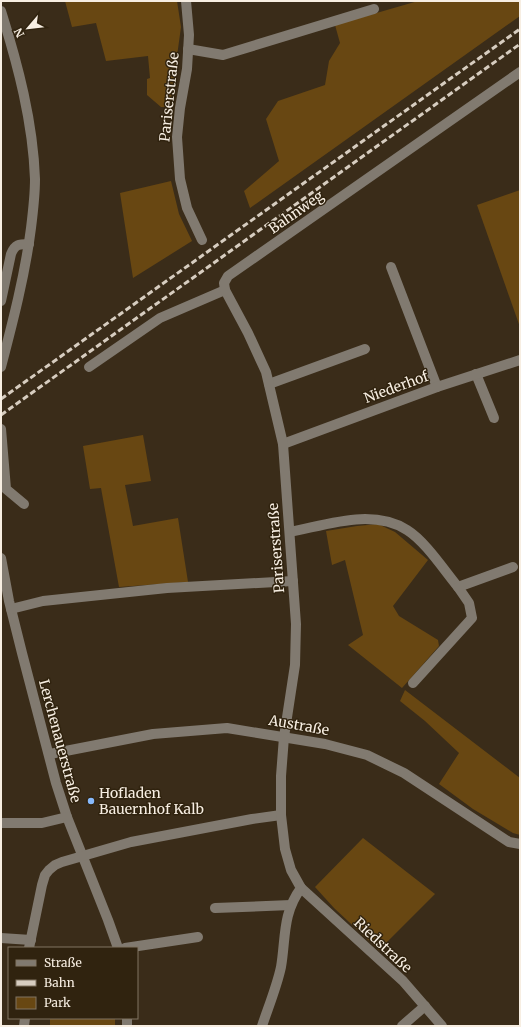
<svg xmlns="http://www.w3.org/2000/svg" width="521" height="1027" viewBox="0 0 521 1027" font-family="Merriweather,serif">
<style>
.green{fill:#684712}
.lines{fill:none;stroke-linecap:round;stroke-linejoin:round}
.minor{stroke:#817a70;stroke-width:10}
.rail{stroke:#d7cdc0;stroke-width:3;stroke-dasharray:6 3;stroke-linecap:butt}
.poi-dot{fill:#88bafc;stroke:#30230f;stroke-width:1.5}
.labels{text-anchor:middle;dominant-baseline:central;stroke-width:3;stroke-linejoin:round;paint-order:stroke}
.street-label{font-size:14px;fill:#f7eee2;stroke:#30230f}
.poi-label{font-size:14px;fill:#f7eee2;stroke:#30230f;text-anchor:start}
</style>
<rect width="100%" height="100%" fill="#3a2c19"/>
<g class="green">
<path d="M65,1H177L181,27L170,107H161L147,95V79L150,78L148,56L106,61L96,23L72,27Z"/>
<path d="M418,1H520V16L250,208L244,191L279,161L266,119L278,101L325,85L329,61L340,43L335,25Z"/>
<path d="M171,181L179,214L192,241L133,278L120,193Z"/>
<path d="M520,190V327L477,205Z"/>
<path d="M143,435L151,481L125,485L133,526L178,518L188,582L119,587L101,488L90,489L83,446Z"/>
<path d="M378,524L395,532L428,560L393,606L399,616L438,640L439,646L402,688L348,645L363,635L345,560L332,565L326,531L357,526Z"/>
<path d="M405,690L520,778V835L513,833L473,809L439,784L459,753L425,721L400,701Z"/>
<path d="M363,838L435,894L379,950L334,908L315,887Z"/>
<rect x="50" y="1018" width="65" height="8"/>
</g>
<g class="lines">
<g class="minor">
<path d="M186,1L189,35L187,69L180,108L177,137L180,179L187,208L202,240"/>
<path d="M1,11C18,65 33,122 35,179C35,196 33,212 31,228C25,275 13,321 1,367"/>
<path d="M188,49L223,55L374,9"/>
<path d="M391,267L437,387"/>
<path d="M1,301L11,254C15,244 19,244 29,244"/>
<path d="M89,367L160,318L225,290"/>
<path d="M476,374L494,418"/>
<path d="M269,384L365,349"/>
<path d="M1,429L6,489L24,504"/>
<path d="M283,444L437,387L520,360"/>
<path d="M290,532C327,525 372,508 407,530C425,541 444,570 458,587"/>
<path d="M1,558L9,601L22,653L56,783L67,817L108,920L118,948"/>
<path d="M11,609L43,601L167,588L293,581"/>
<path d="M413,683L472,618L469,603L458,587L513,567"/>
<path d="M50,754L153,734L227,728L325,744L367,755L404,773L509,842L520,844"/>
<path d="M1,823H42L67,817"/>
<path d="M301,888L403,981L442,1026"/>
<path d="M215,908L291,905"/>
<path d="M1,938L31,940"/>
<path d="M29,948L42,885L45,875L49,870L55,865L62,862L131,842L252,819L281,815"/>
<path d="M125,948L198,937"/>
<path d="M24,1026L25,1018"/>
<path d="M127,1026V1018"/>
<path d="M262,1026C268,1008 277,986 281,967C286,938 282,914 301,888L291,870L285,849L281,815V776L284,737L295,665L296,624L283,444L266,372L248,333L225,290L224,283L228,276L520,72"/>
<path d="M402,1026L425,1006"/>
</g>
<g class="rail">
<path d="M1,399L520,29"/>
<path d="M1,415L520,44"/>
</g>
</g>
<circle class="poi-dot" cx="91" cy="801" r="4"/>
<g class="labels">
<g class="street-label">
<text transform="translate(169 97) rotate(-84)">Pariserstraße</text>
<text transform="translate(296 212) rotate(-35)">Bahnweg</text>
<text transform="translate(396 387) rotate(-20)">Niederhof</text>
<text transform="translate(276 548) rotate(-94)">Pariserstraße</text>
<text transform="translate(299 725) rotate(10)">Austraße</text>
<text transform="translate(60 741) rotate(75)">Lerchenauerstraße</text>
<text transform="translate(383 945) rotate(43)">Riedstraße</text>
</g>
<g class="poi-label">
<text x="99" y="793">Hofladen<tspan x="99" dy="16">Bauernhof Kalb</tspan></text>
</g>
</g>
<rect width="521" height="1027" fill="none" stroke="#f7eee2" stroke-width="4"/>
<rect x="8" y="947" width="130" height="72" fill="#30230f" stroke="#807463"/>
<rect x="16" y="960" width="20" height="6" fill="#817a70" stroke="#807463"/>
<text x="44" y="967" font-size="12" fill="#f7eee2">Straße</text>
<rect x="16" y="980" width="20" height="6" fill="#d7cdc0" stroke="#807463"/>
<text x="44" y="987" font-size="12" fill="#f7eee2">Bahn</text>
<rect x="16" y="997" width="20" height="12" fill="#684712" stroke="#807463"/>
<text x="44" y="1007" font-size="12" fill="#f7eee2">Park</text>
<g transform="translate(28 28) rotate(242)" stroke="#30230f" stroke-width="3" paint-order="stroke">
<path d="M0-3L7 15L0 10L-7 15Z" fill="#f7eee2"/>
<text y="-6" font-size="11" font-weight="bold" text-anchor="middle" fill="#f7eee2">N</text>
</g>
</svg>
